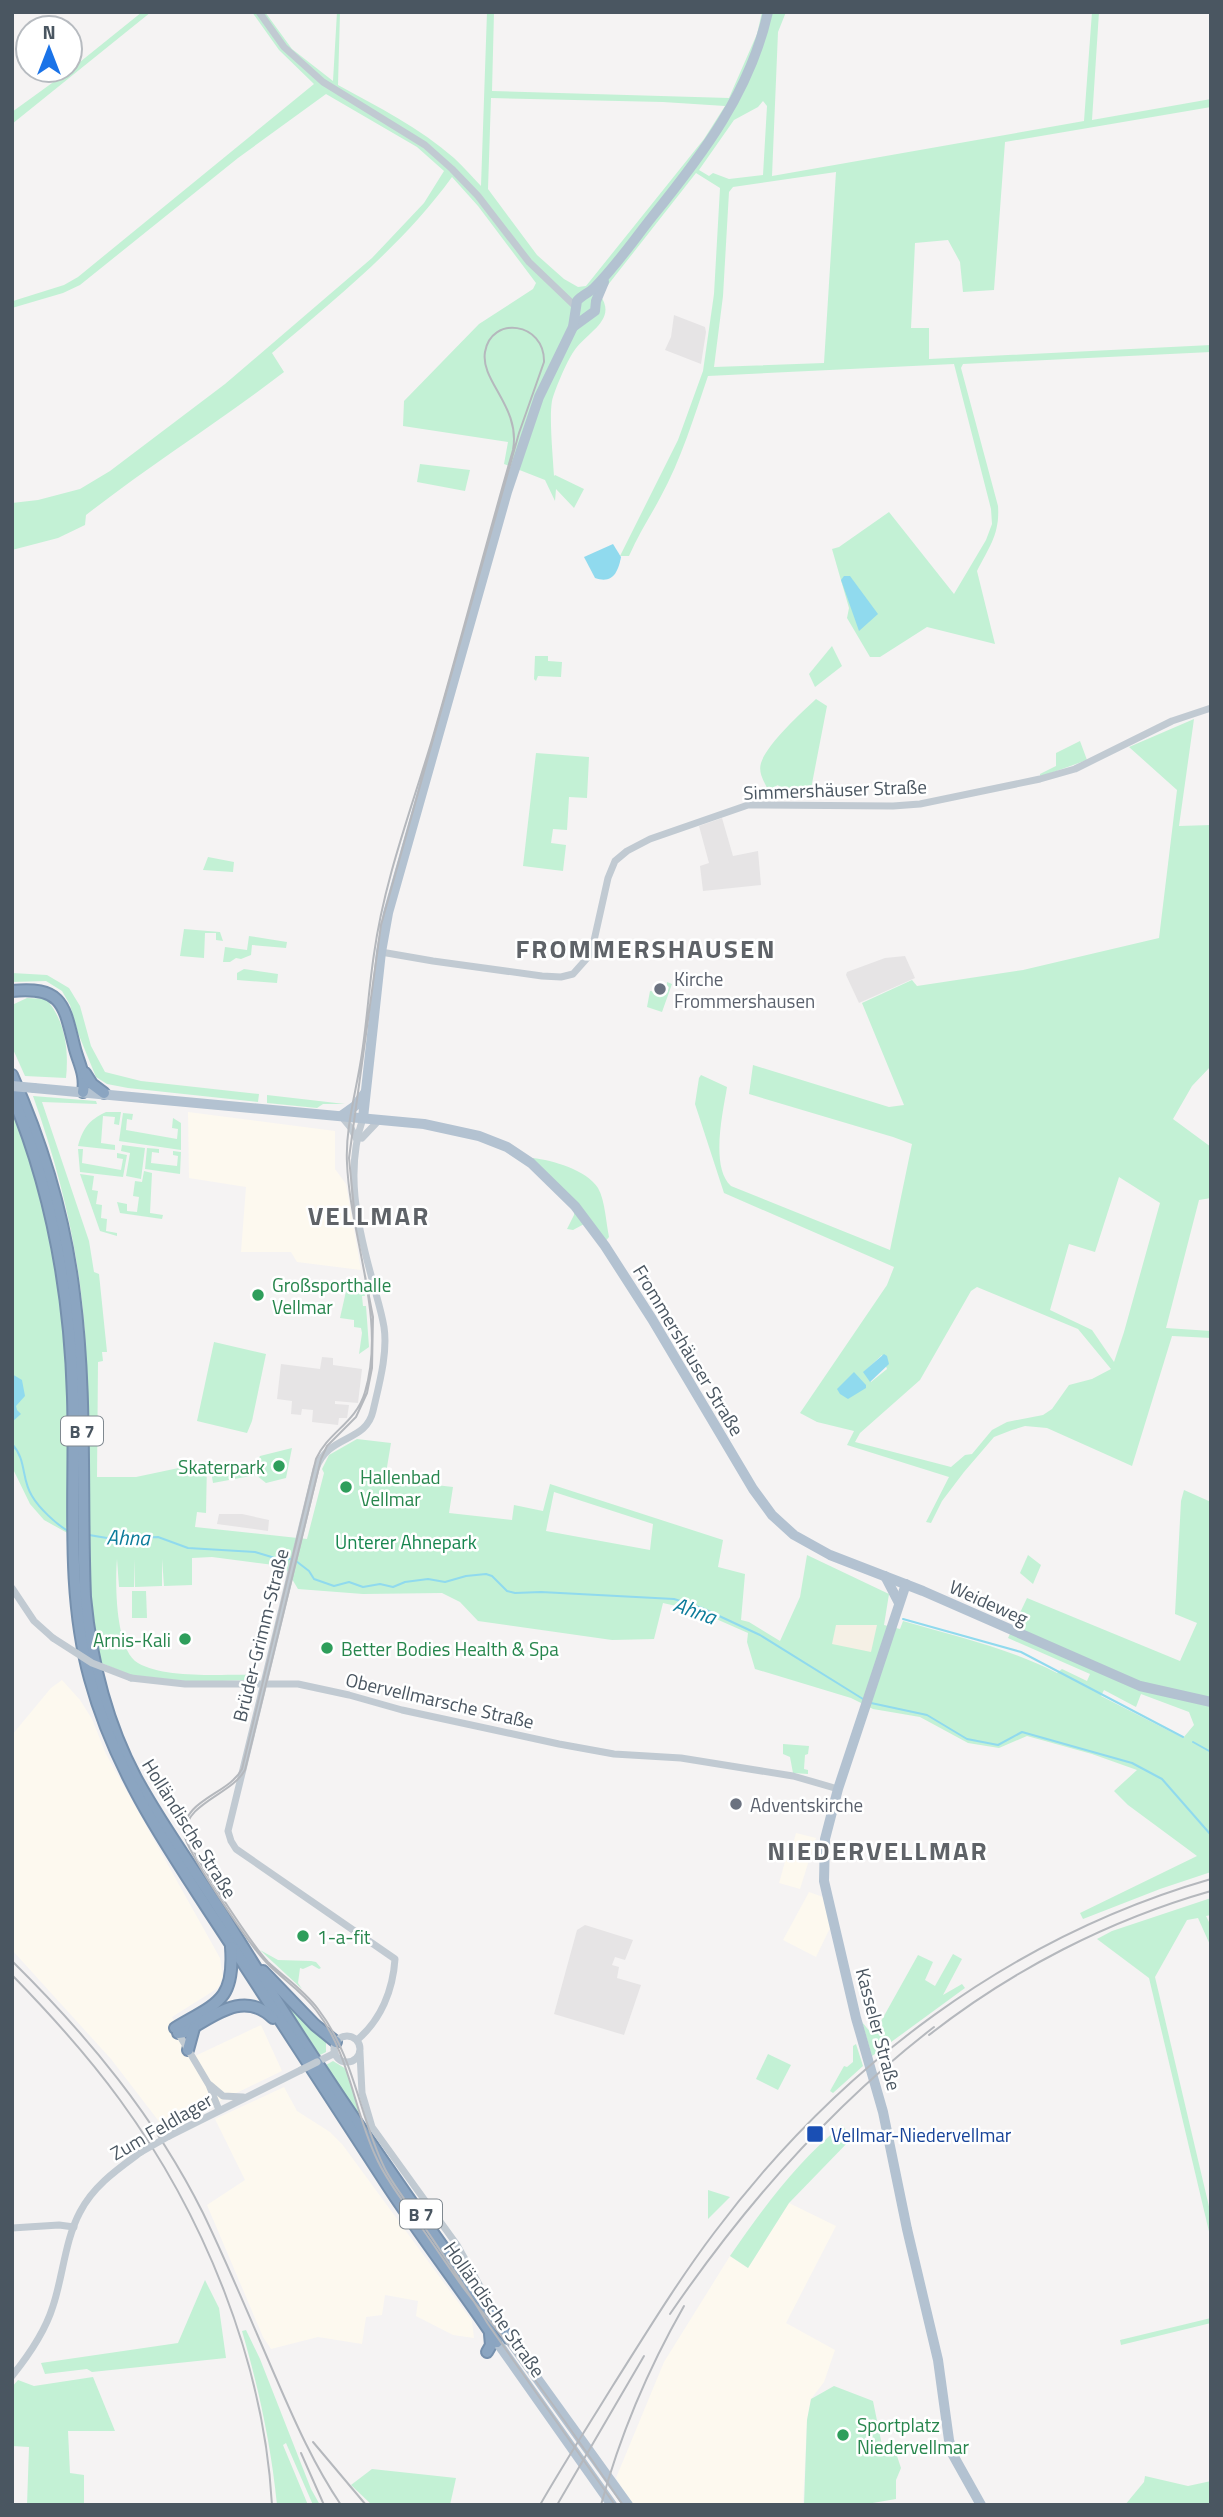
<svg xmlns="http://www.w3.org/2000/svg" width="1223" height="2517" viewBox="0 0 1223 2517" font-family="'Titillium Web',sans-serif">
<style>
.commercial{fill:#fdf9ef}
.education{fill:#e6e4e5}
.green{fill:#c3f1d5;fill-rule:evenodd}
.sand{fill:#f5f0e5}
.water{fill:#90daee}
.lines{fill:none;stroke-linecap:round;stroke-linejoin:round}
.stream{stroke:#90daee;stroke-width:2}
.highway-casing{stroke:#7690ad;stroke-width:14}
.minor{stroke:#c1cad2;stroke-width:7}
.major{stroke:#b3c2d1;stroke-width:10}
.highway{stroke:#8ba5c1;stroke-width:10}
.tram{stroke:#b5b8bd;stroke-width:2}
.rail{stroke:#b5b8bd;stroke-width:2}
.minor-bridge{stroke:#c1cad2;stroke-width:7}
.major-bridge{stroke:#b3c2d1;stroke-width:10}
.worship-dot{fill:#6b7280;stroke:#fff;stroke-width:2.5}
.leisure-dot{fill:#2e9e5b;stroke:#fff;stroke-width:2.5}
.transit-dot{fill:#1a4fb4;stroke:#fff;stroke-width:2.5}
.labels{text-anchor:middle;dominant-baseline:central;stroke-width:5;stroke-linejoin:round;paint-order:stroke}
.shield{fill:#fff;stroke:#808990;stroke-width:2}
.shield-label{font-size:18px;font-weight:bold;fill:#4a5661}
.street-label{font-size:19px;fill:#4a5661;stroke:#fff}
.worship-label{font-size:19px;fill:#5b616d;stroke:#fff;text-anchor:start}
.leisure-label{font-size:19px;fill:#27864d;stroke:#fff;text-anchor:start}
.park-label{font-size:19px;fill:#17864f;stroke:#fff}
.transit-label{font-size:19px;fill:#164399;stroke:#fff;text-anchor:start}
.water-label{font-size:21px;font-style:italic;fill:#0c7c9b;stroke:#fff}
.district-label{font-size:26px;font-weight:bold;letter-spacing:2px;fill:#5f6368;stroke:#fff}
</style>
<rect width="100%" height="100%" fill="#f5f3f3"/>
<g class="commercial">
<path d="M188,1112L335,1131V1169L346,1184L361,1270L297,1262L291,1252H241L246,1187L189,1178Z"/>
<path d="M62,1680L80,1700L92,1719L106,1754L220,1958L223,1977L218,1988L172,2017L195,2056L261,2025L282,2071L164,2128L111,2059L12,1950V1735L51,1688Z"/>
<path d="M796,1833L816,1838L800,1889L779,1883L788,1851H791Z"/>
<path d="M809,1892L823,1897L830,1928L816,1957L783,1940Z"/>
<path d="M284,2087L297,2111L330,2132L342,2144L472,2321L474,2338L453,2335L416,2316L418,2301L385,2295L382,2315L366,2317L362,2344L318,2337L271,2349L263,2337L207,2205L245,2180L215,2119Z"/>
<path d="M789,2203L836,2226L786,2323L835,2350L824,2382L811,2399L807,2420L803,2505H633L616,2478L664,2362L730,2256L748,2268Z"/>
</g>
<g class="education">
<path d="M674,315L705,327L706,332L701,364L665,350L671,337Z"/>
<path d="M722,818L733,856L758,851L761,885L703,891L700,866L709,863L699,826Z"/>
<path d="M905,956L915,978L859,1003L846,975L847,972L885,958Z"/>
<path d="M322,1357L333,1358V1365L362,1369L358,1403L335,1401V1404L349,1405L347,1418H339L338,1425L312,1422L313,1410L302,1409L301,1415L291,1414L292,1401L277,1399L281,1364L320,1369Z"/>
<path d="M219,1514H242L269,1520L268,1531L217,1524Z"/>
<path d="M585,1925L633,1940L625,1960L615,1957L612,1965L619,1967L617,1978L641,1985L624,2035L554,2014L577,1930Z"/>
</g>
<g class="green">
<path d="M142,12H151L12,124V112L70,70Z"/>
<path d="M252,12H265L292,49L333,81L337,12H340L338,85C378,107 420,128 454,158C464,167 472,177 481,186L487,12H494L492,91L729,98L757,34L762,12H786L778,32L772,176L1084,121L1092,12H1099L1092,120L1211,99V107L1005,142L994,290L963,292L960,262L948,240L915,243L911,328H929V359L1211,345V352L963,364L961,368L998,506C1000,534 989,547 977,571L995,644L927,627L880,657H870L847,618L849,608L832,549L839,547L889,512L954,594L986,540L992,524L991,509L954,364L708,376C694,417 681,460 660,498C650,517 638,535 629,556H620L678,440L703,371L714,294L720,188L696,173L600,295C618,320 587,332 574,351C567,361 555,389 552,401C549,417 553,458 554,476L555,475L584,489L574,508L556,489L555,501L545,480L504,464L508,442L403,426L404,401L479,324L533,289L536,283L478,206L452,177C402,246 336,298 272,353L284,372C219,422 150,465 86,515L85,525L58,538L12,550V503L38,500L80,489L110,471L225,384L372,258L424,203L444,171L417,147L326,94L238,158L80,285L63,293L12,308V293L13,301L64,285L78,277L314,84L279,50ZM491,98L663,102L725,106L704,139L586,286L578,287L564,279L537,255L488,189ZM763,101L767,106L763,175L729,179L713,173L709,176L699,170L734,120L758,107ZM836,172L824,363L714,367L723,296L729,192L733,187Z"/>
<path d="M420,464L470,470L465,491L417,482Z"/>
<path d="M832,646L842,666L815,687L809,674Z"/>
<path d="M535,656H548V661L562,662L561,677L538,676L536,681L534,679Z"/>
<path d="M816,699L827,706L810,794H784L778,785L768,790C764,781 758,773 761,763C767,744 801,713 816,699Z"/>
<path d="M1194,719L1179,826L1211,825V1066L1192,1086L1173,1119L1211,1147V1198L1199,1200L1166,1328L1211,1331V1338L1172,1336L1132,1466L1047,1428L1025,1426L1012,1430L994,1437L964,1472L942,1501L931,1523L926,1522L949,1477L847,1445L854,1431L817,1422L800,1413L887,1285L894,1267L724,1193L695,1104L699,1078L701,1075L727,1087C723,1112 710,1167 731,1186L890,1250L912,1144L893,1137L749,1094L753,1065L889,1107L904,1105L862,1003L912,980L917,986L1023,970L1159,938L1177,790L1129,747ZM1119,1177L1160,1203L1124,1332L1114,1362L1092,1330L1050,1310L1069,1244L1095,1252ZM977,1287L1078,1329L1111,1369L1092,1379L1069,1385L1052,1409L1043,1415L1007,1422L992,1430L972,1454L965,1455L951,1467L855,1442L860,1433L920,1380L971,1291ZM882,1355L887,1369L871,1382L864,1372Z"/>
<path d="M1080,741L1087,760L1040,777V774L1056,766V753Z"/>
<path d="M536,753L589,757L587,798L569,797L567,830L553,829L551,843L566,845L563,871L523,866Z"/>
<path d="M208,857L234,862L233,872L203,870Z"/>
<path d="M184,929L220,932L223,941L216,940V933H205L204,958L180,956Z"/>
<path d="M249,936L287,942L286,948L252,945L251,955L241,959L236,958L230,962H223L225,947L247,950Z"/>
<path d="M244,969L278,974L277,983L237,980V973Z"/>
<path d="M12,973L47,975L69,988L80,1006L91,1046L105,1072L141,1081L259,1094L258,1102L128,1088L107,1084L96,1077L78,1033L70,1005L62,991L46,981L12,982Z"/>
<path d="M667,982L672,984L662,1012L647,1007L650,991L667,993L669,987L667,986Z"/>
<path d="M27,998L46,999C65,1020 69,1050 66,1078L25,1076L12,1047V1005Z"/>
<path d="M267,1095L345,1104H323L317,1108L267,1103Z"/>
<path d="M33,1096L96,1101L97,1104L42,1102L89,1241L94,1272L99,1274L107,1352H102L103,1361L98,1362L97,1477H136L207,1462L206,1513L197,1512L195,1527L307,1539L324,1473L322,1469L329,1455L357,1439L391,1443L385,1479L453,1487L449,1513L512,1520L514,1505L543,1511L550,1484L723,1540L718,1567L745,1574L741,1620L749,1622L780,1641L800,1597L807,1555L889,1594L884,1625L900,1629L903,1621C958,1637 1005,1647 1057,1673L1062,1669L1087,1681L1090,1674L1008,1638L1027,1598L1180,1661L1197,1623L1175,1614L1181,1501L1184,1490L1211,1502V1872L1160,1889L1083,1919L1080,1913L1197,1856L1128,1805L1114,1791L1137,1770L1092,1754L1027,1736L999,1748L968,1743L920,1717L873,1709L851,1698L755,1669L747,1642L748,1633L698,1611L663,1603L654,1639L612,1640L478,1621L460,1602L442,1593L363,1594L298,1589L283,1564L282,1566L212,1557L192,1558V1585L164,1586L162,1559V1586L135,1587L134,1559V1587H119L117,1559C115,1582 115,1650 138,1663C165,1679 221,1674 252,1675V1680L193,1682L130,1675L99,1662L90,1587L86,1362L68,1363L71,1535L44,1520L30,1504L12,1467V1109L29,1149L55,1251L67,1354L86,1352C82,1264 63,1180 33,1096ZM554,1492L653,1524L650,1550L546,1531ZM1104,1690L1136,1707L1141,1694L1189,1712L1194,1725L1183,1738L1101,1696Z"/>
<path d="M106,1112H121L119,1125L114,1124L115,1117L103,1116L101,1143L115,1145V1150L78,1146C83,1128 89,1120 106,1112Z"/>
<path d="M123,1113L133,1114L132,1120L127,1119L126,1130L177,1139L178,1129L172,1128L173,1118L181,1123V1150L119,1141Z"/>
<path d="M122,1145L145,1148L141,1179L126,1176L130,1153L121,1151Z"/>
<path d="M147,1148L159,1149V1153L152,1152L151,1163L177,1166L178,1156L173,1155V1151L181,1152L180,1174L145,1169Z"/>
<path d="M78,1149H83L82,1163L121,1170L123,1159L117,1158V1153L127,1155L123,1177L80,1172Z"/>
<path d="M533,1158C552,1160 587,1170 598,1188C605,1200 606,1223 609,1237L602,1245L586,1223L573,1230L567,1229L574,1215V1208L529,1165Z"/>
<path d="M144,1171L152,1173L150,1213L163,1215L162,1219L120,1213L117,1202L127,1204V1211L137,1212L139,1197L133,1196L135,1181L142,1182Z"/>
<path d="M80,1174L94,1176L92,1190L98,1191L96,1204L102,1205L101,1218L107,1219L106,1231L117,1233V1236L100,1231Z"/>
<path d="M349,1278L360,1280L365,1296H362L363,1306H366L369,1347L359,1354L362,1333L361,1328L354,1327V1320L340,1318Z"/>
<path d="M214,1342L266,1354L252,1421L247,1433L197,1421Z"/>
<path d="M292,1448L286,1478L266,1483L256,1475L213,1483L211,1471L227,1465L256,1463L260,1456Z"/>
<path d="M1028,1555L1041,1565L1033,1584L1020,1573Z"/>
<path d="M132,1591H146L147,1618H132Z"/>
<path d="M783,1744L809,1746L808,1754L805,1755L804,1769L808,1770V1774L793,1773L790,1757L783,1754Z"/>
<path d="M1211,1898V1915L1206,1916L1211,1926V1947L1198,1918L1187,1920L1155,1977L1211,2215V2240L1149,1978L1097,1939L1112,1931Z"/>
<path d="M260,1950L278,1960L311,1961L316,1962L321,1968L319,1969L312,1965L303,1969L300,1968L298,1983L302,1989Z"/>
<path d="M953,1954L962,1959L943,1995L962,1984L965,1988L872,2056L862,2022L871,2033L875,2032L918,1955L933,1962L925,1980L935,1986Z"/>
<path d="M273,1984L326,2040V2052L320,2055L287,2005H284Z"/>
<path d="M856,2044L863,2066L833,2093L830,2091L844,2066L847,2067L853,2062V2046Z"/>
<path d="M768,2054L791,2065L778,2090L756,2079Z"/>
<path d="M333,2061L346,2069L363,2123L326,2065Z"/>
<path d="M842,2125L852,2138L789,2203L748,2268L730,2256C763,2208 797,2162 842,2125Z"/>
<path d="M708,2190L730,2197L708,2219Z"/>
<path d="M205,2280L219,2308L226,2358L92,2372L87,2369L45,2374L41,2363L178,2343Z"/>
<path d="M1211,2318V2323L1121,2345L1120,2340Z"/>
<path d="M246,2330L260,2359L311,2489L320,2505H313L286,2443L283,2445L308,2505H277C271,2445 259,2389 242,2331Z"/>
<path d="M93,2377L115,2431H68L70,2473L84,2475V2505H27L29,2447L12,2446V2387L18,2380L34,2386Z"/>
<path d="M834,2386L873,2401L883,2450L897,2456L901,2468L896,2480V2499L861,2505H804L807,2420L811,2399Z"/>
<path d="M372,2469L456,2478L450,2505H372L351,2485Z"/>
<path d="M1145,2476L1188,2486L1211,2481V2505H1125L1144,2482Z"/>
</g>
<path class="sand" d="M836,1625H877L871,1652L832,1644Z"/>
<g class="water">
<path d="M613,544L621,557C618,573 612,584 595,578L584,557Z"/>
<path d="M844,576H850L878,614L859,631L841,580Z"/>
<path d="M884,1354L887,1356L889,1364L870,1382L863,1372Z"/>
<path d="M854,1372L866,1385V1388L848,1399L840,1394L837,1389Z"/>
<path d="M12,1374L22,1380L25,1396L16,1406L17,1410L21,1414L12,1422Z"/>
</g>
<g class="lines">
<g class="stream">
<path d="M12,1444C27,1460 21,1479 32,1496C39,1508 56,1524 68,1531"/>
<path d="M89,1535L113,1539L158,1537L188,1548L255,1552L275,1558L291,1559"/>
<path d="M296,1561L309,1571L314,1579L334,1586L349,1582L363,1587L380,1584L393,1587L405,1582L428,1579L445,1582L466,1576L486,1574L492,1576L507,1591L515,1593L541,1592L674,1599L702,1608L760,1635L863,1699"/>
<path d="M903,1619L1021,1652L1183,1737"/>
<path d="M871,1703L927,1715L967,1739L998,1745L1022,1732L1132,1763L1162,1779L1211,1835"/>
<path d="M1193,1742L1211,1752"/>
</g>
<g class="highway-casing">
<g id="highway">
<path d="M12,991C64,986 64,1006 75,1049C79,1064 86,1075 83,1092"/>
<path d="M85,1073L92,1084L104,1093"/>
<path d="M12,1075C43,1145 65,1218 74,1294C87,1394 81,1496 85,1597C91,1660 106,1722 136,1778C164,1830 200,1877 230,1926C316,2067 411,2204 508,2338"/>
<path d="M12,1095C52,1191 70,1293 73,1397C76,1490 65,1589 90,1679C117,1779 177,1861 232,1946C283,2025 335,2104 386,2183C421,2237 461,2288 497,2342"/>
<path d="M263,1971L315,2025L336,2042"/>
<path d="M175,2028C217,2003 235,2001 231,1947"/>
<path d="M178,2033L185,2032C213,2017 243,1989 273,2018"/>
<path d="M188,2050L194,2028"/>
<path d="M487,2352L491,2345L490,2334"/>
</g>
</g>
<g class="minor">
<path d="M259,12L284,47L323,82L425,145L452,169L478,196L529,262L576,307"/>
<path d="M381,952L433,961L542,976L561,977L573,974L589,956L593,945L608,878L615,861L627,851L650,839L748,805L893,806L920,804L1040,779L1075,769L1172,721L1211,708"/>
<path d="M341,1116L351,1128L357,1140"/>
<path d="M362,1138L380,1119"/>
<path d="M12,1588L34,1621L53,1638"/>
<path d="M131,1678L185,1684H298L349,1695L402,1710L559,1744L614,1754L681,1758L793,1776L838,1789"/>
<path d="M177,2031L209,2085L219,2110"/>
<circle cx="347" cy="2049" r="13"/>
<path d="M357,2040C381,2020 393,1990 395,1959L236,1849L231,1841L228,1831L316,1469C328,1434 366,1443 373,1411C379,1385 388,1353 384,1327C381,1309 375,1292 371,1275C357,1224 345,1170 363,1118"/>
<path d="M360,2053L362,2093L372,2127L457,2245L481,2288"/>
<path d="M317,2062L335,2053"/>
<path d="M210,2085L223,2096L243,2097"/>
<path d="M169,2136L301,2070"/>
<path d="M12,2228L59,2225L74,2227"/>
<path d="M12,2376C29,2355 45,2332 53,2306C63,2276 65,2240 80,2212C94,2185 118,2169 141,2152"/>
</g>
<g class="major">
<path d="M573,327L595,311L596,301L604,282"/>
<path d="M34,1088L424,1124L479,1136L507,1147L531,1163L575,1206L605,1246L652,1319L753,1489L772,1515L794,1535L830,1555L923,1591L1140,1686L1211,1702"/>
<path d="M341,1116L355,1106L365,1093"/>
<path d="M363,1118L381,952L388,913L507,492L539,397L573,327L577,301C582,295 589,293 594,288C616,266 633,241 652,217C703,154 750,92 768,12"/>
<path d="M885,1576L899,1603"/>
<path d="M906,1584L838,1789L825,1839L824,1881L856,2018L883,2112L907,2229L938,2360L949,2440L953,2455L981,2505"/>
<path d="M508,2338L628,2505"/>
<path d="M497,2342L612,2505"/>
</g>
<use href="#highway" class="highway"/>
<path class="tram" d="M615,2505L488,2324C467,2289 444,2256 421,2222C409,2205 395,2188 385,2169C359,2117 355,2057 318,2009C304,1990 285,1978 268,1962C254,1947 188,1850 186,1833C184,1804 232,1794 245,1770L321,1459L327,1446L356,1417L367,1393L372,1368L373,1317L356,1229L349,1158L381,925L519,433L544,362C545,322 491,315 485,352C480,381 521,407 513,450C485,547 460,644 432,740C411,810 384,881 374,954C369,987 367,1020 362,1053C357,1089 345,1127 347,1163C350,1237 387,1319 365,1392C356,1423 328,1432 316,1459L242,1769C229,1794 182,1800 184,1833C185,1850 251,1947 266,1962C282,1979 302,1991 316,2010C350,2054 353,2108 376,2157C386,2180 402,2199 416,2220C433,2243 448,2267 465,2290C480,2310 497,2329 512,2349C551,2400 587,2453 623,2505"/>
<g class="rail">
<path d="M12,1961C88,2036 155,2117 203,2213C229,2267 252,2323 276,2378C295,2422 314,2465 341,2505"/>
<path d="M12,1975C51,2015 88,2056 120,2100C204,2215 264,2362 272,2505"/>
<path d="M929,2035C1012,1970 1109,1920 1211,1891"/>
<path d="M670,2314C744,2206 829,2108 934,2027"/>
<path d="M313,2442L366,2505"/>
<path d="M301,2453L324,2505"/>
<path d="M540,2505C563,2465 588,2426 612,2387C645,2335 677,2282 714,2233C839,2066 1010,1937 1211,1879"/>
<path d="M557,2505L644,2356"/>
<path d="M601,2505C620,2435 648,2369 684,2306"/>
</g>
<g class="minor-bridge">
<path d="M53,1638L92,1663L131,1678"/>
<path d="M301,2070L317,2062"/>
<path d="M141,2152L169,2136"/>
</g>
<path class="major-bridge" d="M12,1086L34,1088"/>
</g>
<g class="worship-dot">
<circle cx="660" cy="989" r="7"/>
<circle cx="736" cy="1804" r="7"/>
</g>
<g class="leisure-dot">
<circle cx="258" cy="1295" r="7"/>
<circle cx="279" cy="1466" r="7"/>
<circle cx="346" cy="1487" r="7"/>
<circle cx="185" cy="1639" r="7"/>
<circle cx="327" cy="1648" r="7"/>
<circle cx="303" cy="1936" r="7"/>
<circle cx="843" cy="2435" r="7"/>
</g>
<rect class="transit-dot" x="806" y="2125" width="18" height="18" rx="3.5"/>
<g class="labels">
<g class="shield">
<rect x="61" y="1416.5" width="42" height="29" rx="5"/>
<rect x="400" y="2199.5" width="42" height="29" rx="5"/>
</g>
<g class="shield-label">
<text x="82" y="1431">B 7</text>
<text x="421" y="2214">B 7</text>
</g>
<g class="street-label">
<text transform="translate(835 789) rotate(-2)">Simmershäuser Straße</text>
<text transform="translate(689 1350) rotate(59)">Frommershäuser Straße</text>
<text transform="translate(989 1602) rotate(24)">Weideweg</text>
<text transform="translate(260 1635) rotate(-76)">Brüder-Grimm-Straße</text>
<text transform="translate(440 1700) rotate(13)">Obervellmarsche Straße</text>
<text transform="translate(190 1828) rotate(58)">Holländische Straße</text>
<text transform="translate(879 2029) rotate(75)">Kasseler Straße</text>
<text transform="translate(161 2126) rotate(-30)">Zum Feldlager</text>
<text transform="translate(495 2309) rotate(55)">Holländische Straße</text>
</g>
<g class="worship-label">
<text x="674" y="978">Kirche<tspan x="674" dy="22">Frommershausen</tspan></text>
<text x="750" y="1804">Adventskirche</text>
</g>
<g class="leisure-label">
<text x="272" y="1284">Großsporthalle<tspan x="272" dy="22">Vellmar</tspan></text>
<text x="265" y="1466" text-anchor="end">Skaterpark</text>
<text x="360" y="1476">Hallenbad<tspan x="360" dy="22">Vellmar</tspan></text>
<text x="171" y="1639" text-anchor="end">Arnis-Kali</text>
<text x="341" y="1648">Better Bodies Health &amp; Spa</text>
<text x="317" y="1936">1-a-fit</text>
<text x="857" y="2424">Sportplatz<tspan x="857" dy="22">Niedervellmar</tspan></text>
</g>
<g class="park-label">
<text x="406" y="1541">Unterer Ahnepark</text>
</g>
<g class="transit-label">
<text x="831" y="2134">Vellmar-Niedervellmar</text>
</g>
<g class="water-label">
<text transform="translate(128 1537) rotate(1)">Ahna</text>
<text transform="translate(695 1610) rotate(20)">Ahna</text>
</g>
<g class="district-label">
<text x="646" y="948">FROMMERSHAUSEN</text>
<text x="369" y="1215">VELLMAR</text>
<text x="878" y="1850">NIEDERVELLMAR</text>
</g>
</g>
<rect width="1223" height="2517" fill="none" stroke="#4a5661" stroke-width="28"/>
<g transform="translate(49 49)"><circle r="33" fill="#ffffff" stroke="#b7bbc0" stroke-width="2"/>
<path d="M0-5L12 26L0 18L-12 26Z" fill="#1a73e8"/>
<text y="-10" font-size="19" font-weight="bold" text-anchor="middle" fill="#4a5661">N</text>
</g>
</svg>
